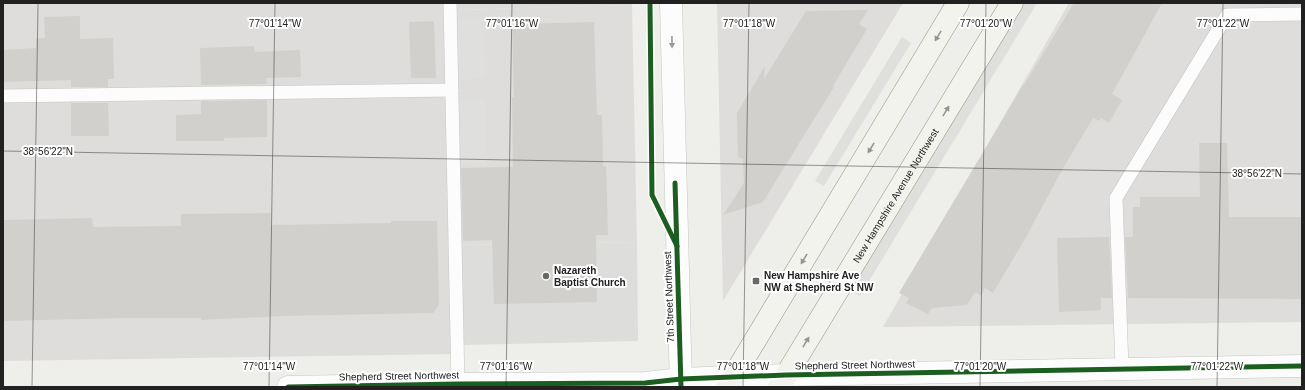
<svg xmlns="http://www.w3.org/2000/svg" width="1305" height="390" viewBox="0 0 1305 390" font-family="Helvetica,sans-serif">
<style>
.residential{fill:#dedddb}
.religious{fill:#dddddb}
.parking{fill:#dfdfdd}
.building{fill:#d1d0cd}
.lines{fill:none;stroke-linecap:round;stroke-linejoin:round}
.service-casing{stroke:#c6c6c4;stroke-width:14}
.minor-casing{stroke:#c6c6c4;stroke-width:23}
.tertiary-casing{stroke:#c6c6c4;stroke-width:23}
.secondary-casing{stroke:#949883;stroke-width:23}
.service{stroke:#fcfcfc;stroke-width:13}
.minor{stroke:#fcfcfc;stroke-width:22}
.tertiary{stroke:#fcfcfc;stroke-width:22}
.secondary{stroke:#f2f3ed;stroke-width:22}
.cycleway-casing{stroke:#fff;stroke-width:8}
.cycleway{stroke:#1b5e20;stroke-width:5}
.oneway{fill:#949491}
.oneway2{fill:#999}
.ticks{fill:none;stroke:#212121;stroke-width:1;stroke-opacity:0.45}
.poi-dot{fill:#696967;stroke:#fff;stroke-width:1.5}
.labels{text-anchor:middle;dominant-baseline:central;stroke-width:4;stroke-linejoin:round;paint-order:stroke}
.street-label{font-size:10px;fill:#212121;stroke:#fff}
.poi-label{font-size:10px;font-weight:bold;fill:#212121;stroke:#fff;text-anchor:start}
.ticks-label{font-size:10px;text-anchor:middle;fill:#212121;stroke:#fff;stroke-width:4;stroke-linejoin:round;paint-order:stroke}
</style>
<rect width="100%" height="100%" fill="#eeeeea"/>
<g class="residential">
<path d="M3,3H455V10L632,5L637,242L461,245L456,354L3,361Z"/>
<path d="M717,3H903L723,301Z"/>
<path d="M1069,3H1302V322L883,327Z"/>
</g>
<g class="religious">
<path d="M455,3H632V5L455,10Z"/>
<path d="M637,242L638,341L461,345V245Z"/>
</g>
<g class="parking">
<path d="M1022,3H1037L860,296L850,290Z"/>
<path d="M457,17H483L485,78L458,80Z"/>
<path d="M902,37L911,43L824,186L815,181Z"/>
<path d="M485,100L487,163L459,164L458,101Z"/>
</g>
<g class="building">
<path d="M1074,3H1162L1112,94L1122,100L1109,123L1101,118L1099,121L1093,118L1062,170L1025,239L993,293L985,288L981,296L975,292L967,305L932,308L928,314L906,303L909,298L899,293L1007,112L1023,85H1024Z"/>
<path d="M868,10L859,24L867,29L833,86L834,87L763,202L723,215L744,183L743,159L738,157L737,113L765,66L764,79L806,11Z"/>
<path d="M80,16V39L113,38L114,79H108V87H71V80L4,82L3,50L36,48V38H45L44,17Z"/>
<path d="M434,21L436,78H411L409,22Z"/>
<path d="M594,22L597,115H602L603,166H606L608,235H596L597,302L494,304L492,240L463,241L461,168L513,167L512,97H514L512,24Z"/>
<path d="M254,46L255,52L300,50L301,77L266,78L267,84L201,85L200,48Z"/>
<path d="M267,100V137L224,138V141H176V115L201,114V101Z"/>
<path d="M71,103H108L109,136H71Z"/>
<path d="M1199,143H1227L1229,217H1302V299L1128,298L1125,237H1133V207H1140V197H1200Z"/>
<path d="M271,213V225L391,223V221H437L439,305L433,313L282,316L201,320V318H122L3,321V220L92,218L93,227L181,226V214Z"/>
<path d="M1109,237L1112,298H1101V310L1059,312L1057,238Z"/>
</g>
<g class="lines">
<g class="service-casing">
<g id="service">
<path d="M450,3L458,384"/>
<path d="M3,96L452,90"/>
<path d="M1122,369L1116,198L1227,15L1302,14"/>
</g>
</g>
<g class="minor-casing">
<path id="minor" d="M288,387L458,384L645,383L681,379L786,375L1302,366"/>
</g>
<g class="tertiary-casing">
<path id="tertiary" d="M671,3L681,387"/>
</g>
<g class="secondary-casing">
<g id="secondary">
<path d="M727,387L958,3"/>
<path id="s1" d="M779,387L1012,3"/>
</g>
</g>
<use href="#service" class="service"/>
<use href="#minor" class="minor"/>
<use href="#tertiary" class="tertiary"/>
<use href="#secondary" class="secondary"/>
<g class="cycleway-casing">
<g id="cycleway">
<path d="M650,3L652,195L677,246"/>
<path d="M675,183L681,387"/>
<path d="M288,387L458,384L645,383L681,379L786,375L1302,366"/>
</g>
</g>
<use href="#cycleway" class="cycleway"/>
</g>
<defs><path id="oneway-solid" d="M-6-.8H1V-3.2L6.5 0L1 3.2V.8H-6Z"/></defs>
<g class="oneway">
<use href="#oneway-solid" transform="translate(938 36) rotate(121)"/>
<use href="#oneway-solid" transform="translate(946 111) rotate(-59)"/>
<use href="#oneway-solid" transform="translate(871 148) rotate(121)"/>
<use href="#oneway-solid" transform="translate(804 259) rotate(121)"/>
<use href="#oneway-solid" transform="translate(806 342) rotate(-59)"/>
</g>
<use class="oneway2" href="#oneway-solid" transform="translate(672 42) rotate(89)"/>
<path class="ticks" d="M3,151L1302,174M32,387L38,3M269,387L275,3M506,387L512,3M743,387L749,3M980,387L986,3M1217,387L1223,3"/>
<g class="poi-dot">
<circle cx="546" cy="276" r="4"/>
<rect x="752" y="277" width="8" height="8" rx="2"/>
</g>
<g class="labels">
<g class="street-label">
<text stroke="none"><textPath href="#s1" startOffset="224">New Hampshire Avenue Northwest</textPath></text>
<text transform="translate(669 297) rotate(-92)">7th Street Northwest</text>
<text transform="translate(855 365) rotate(-1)">Shepherd Street Northwest</text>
<text transform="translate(399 376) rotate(-1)">Shepherd Street Northwest</text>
</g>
<g class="poi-label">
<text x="554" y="270">Nazareth<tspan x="554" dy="12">Baptist Church</tspan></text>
<text x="764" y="275">New Hampshire Ave<tspan x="764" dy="12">NW at Shepherd St NW</tspan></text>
</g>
</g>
<g class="ticks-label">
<text x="275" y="27">77°01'14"W</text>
<text x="512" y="27">77°01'16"W</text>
<text x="749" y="27">77°01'18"W</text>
<text x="986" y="27">77°01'20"W</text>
<text x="1223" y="27">77°01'22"W</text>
<text x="48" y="155">38°56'22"N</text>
<text x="1257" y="177">38°56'22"N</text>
<text x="269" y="370">77°01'14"W</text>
<text x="506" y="370">77°01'16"W</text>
<text x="743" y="370">77°01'18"W</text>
<text x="980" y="370">77°01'20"W</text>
<text x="1217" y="370">77°01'22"W</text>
</g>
<rect width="1305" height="390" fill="none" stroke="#212121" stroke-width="8"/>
</svg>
